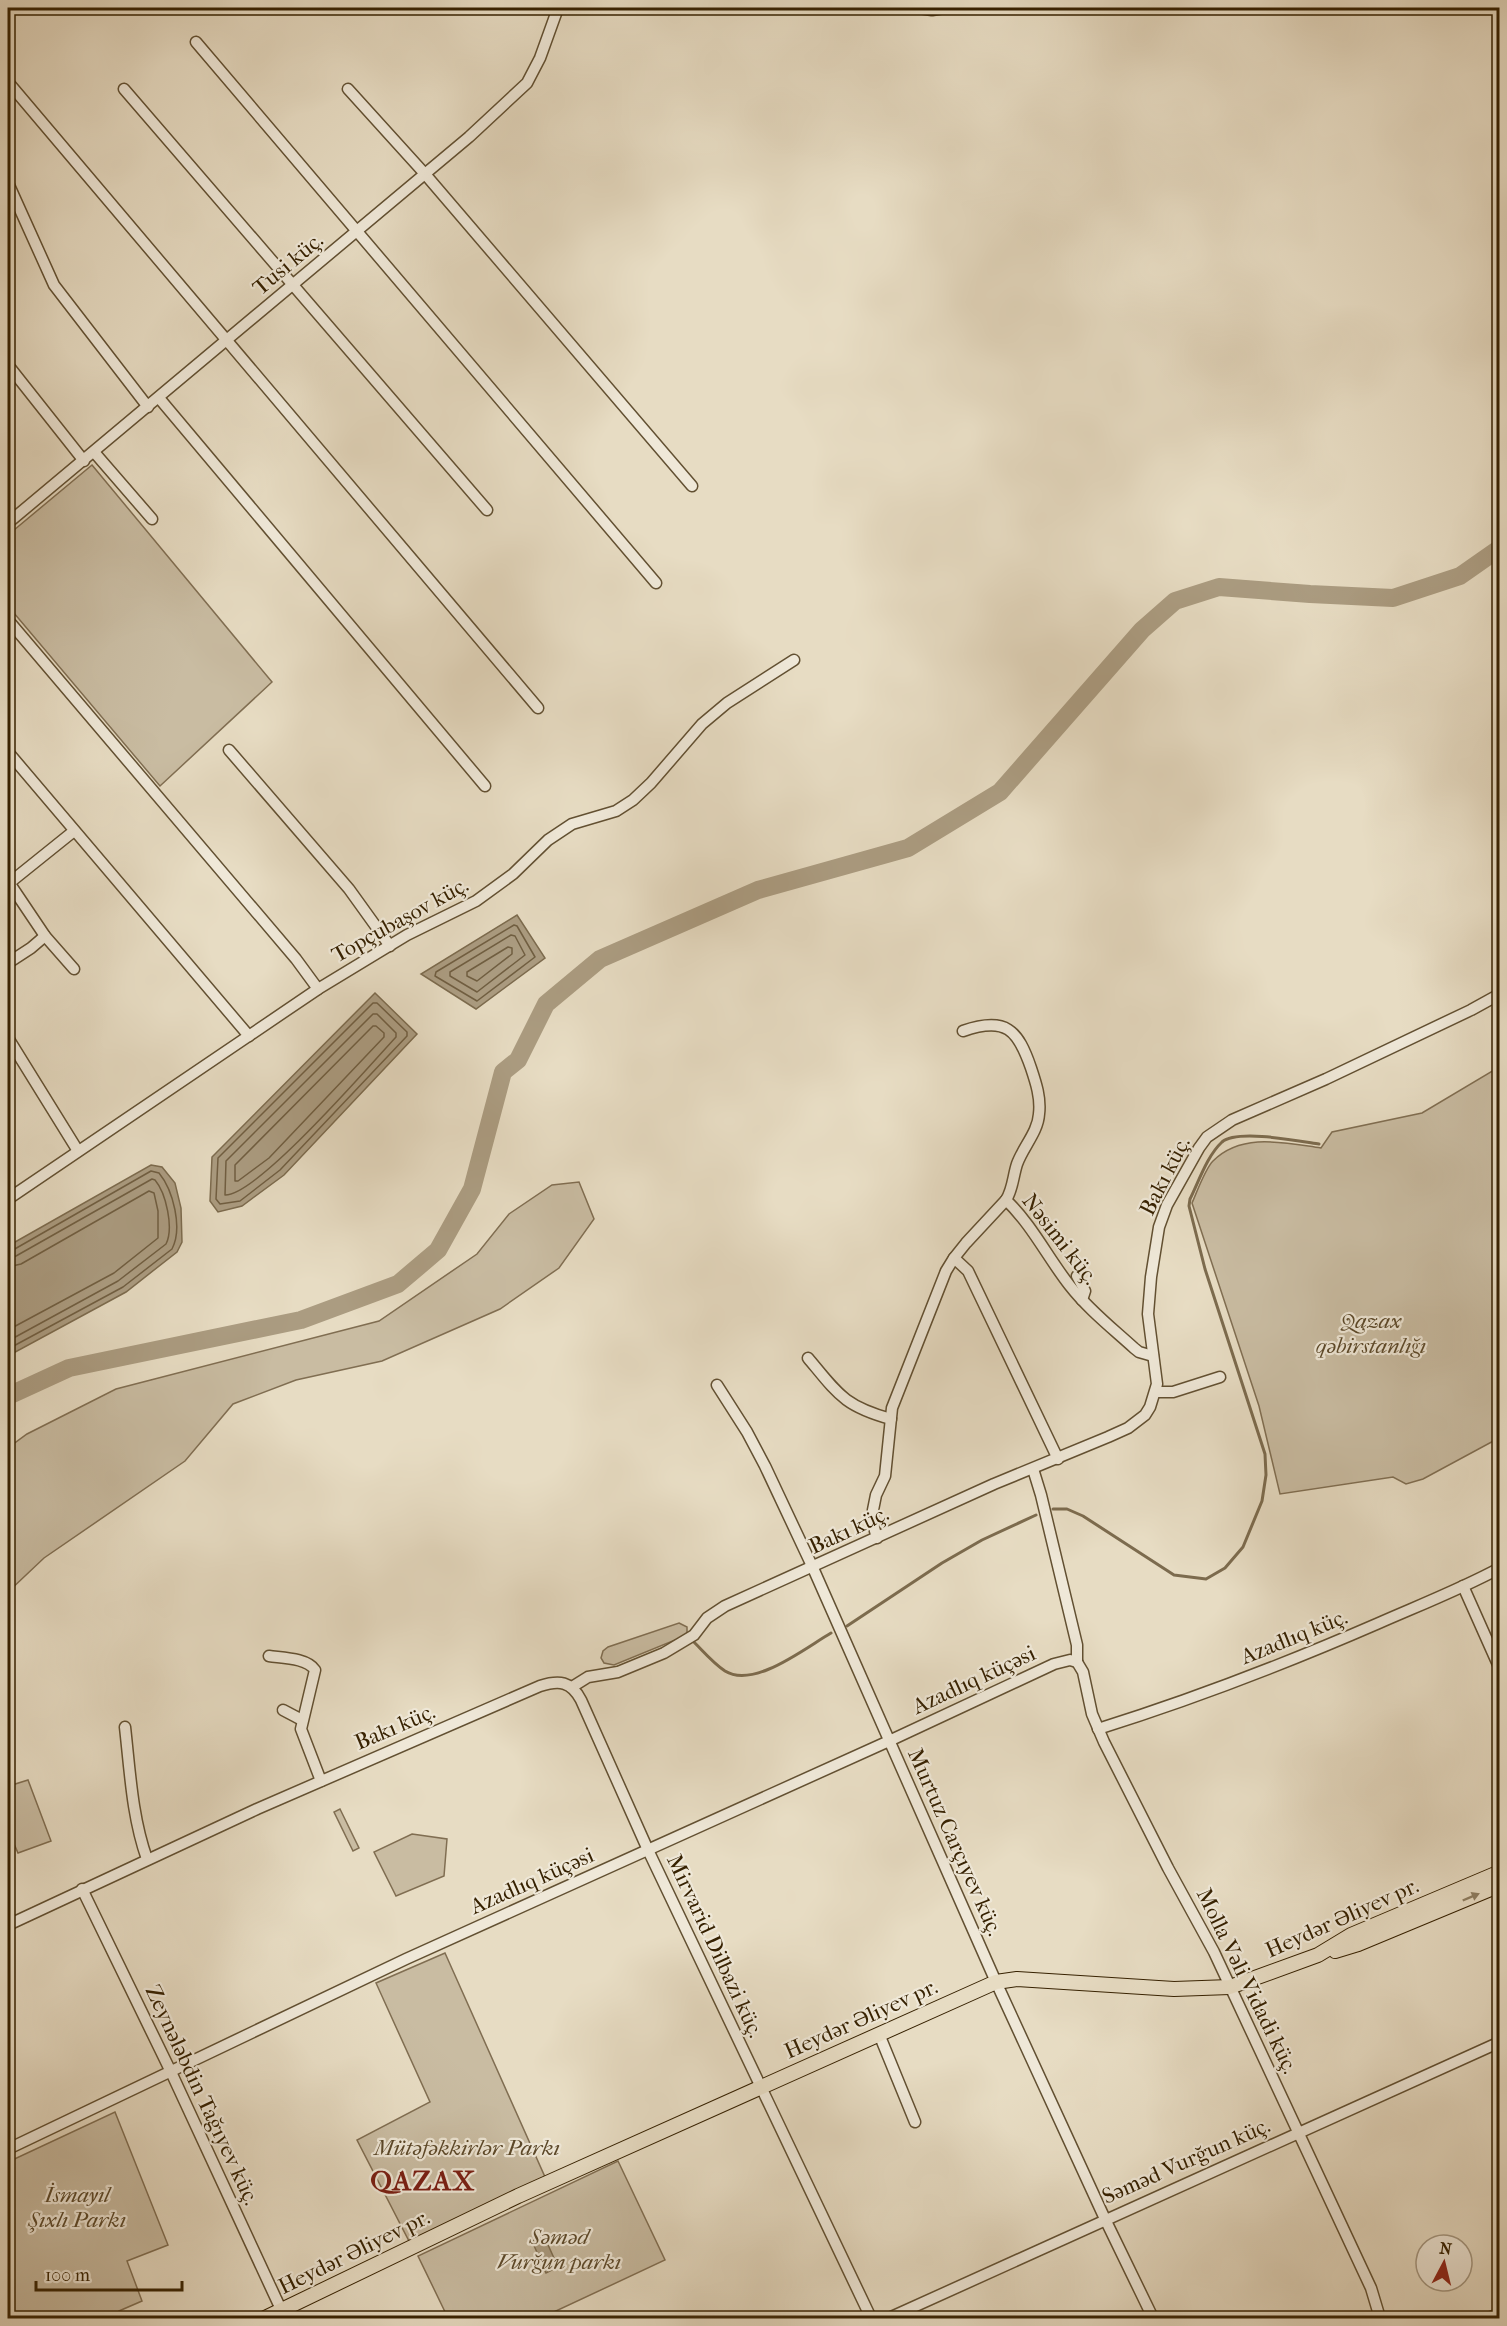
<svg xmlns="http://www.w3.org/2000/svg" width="1507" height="2326" viewBox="0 0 1507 2326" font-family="'IM FELL French Canon',serif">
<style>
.green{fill:#c9bca2;stroke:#806e52;stroke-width:1.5}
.water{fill:#ab9c81;stroke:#7c6b4e;stroke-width:1.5}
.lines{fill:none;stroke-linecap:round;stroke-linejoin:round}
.shore{stroke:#705e41;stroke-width:1.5}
.stream{stroke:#7c6b4e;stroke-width:3}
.river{stroke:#ab9c81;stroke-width:18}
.minor-casing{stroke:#625032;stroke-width:13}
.major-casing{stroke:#362101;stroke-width:16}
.minor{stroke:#efe8d8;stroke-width:10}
.major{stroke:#e7dcc3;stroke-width:14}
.oneway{fill:#8e7e62}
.labels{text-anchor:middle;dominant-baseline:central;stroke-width:4.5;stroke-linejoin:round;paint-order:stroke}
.street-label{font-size:22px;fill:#362101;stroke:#efe8d8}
.park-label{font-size:22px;font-style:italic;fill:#5b4829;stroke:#efe8d8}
.district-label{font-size:28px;font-weight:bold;letter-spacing:1.5px;fill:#7a1f14;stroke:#efe8d8}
</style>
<rect width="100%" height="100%" fill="#e7dcc3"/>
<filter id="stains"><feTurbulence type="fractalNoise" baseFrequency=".00333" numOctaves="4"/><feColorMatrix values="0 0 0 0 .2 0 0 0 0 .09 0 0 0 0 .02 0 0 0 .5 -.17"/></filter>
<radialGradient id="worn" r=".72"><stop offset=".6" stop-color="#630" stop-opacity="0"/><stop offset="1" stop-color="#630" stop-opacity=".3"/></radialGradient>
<g class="green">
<path d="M92,465L272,682L160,786L8,606V535Z"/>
<path d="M1499,1067L1497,1147H1500L1499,1438L1423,1479L1406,1484L1393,1477L1280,1494L1259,1406L1192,1203C1197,1192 1205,1169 1213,1161C1242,1132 1285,1143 1321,1148L1332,1132L1422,1113Z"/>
<path d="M579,1182L594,1219L559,1268L500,1309L382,1361L296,1380L233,1404L185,1461L44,1558L8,1592V1448L27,1434L116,1389L379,1321L477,1254L509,1214L552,1185Z"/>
<path d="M679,1623L687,1627V1632L685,1636L614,1665L604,1663L601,1658L603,1651L608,1647Z"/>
<path d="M8,1776L12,1785L28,1780L51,1841L18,1853L8,1830Z"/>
<path d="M340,1809L359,1848L353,1851L334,1812Z"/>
<path d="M412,1834L447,1839L444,1876L396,1896L374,1852Z"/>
<path d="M445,1953L545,2177L410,2243L357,2140L430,2102L376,1983Z"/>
<path d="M115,2112L168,2245L127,2261L142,2301L119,2311L122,2318H8V2162Z"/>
<path d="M618,2161L665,2260L541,2318H448L418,2256Z"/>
</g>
<g class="water">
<path d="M517,915L545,958L476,1009L421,974Z"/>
<path d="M375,993L417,1034L284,1175L242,1206L218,1212L210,1201L212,1157Z"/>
<path d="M151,1165L162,1167L175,1183L181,1208L182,1242L177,1252L126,1292L8,1356V1246Z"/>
<path d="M544,2236L558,2267L546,2273L532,2241Z"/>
</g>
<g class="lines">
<g class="shore">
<path d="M514,925L517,926L535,957L477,1001L435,976L436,972Z"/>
<path d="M511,935L515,936L525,955L477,992L450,976V972Z"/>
<path d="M508,947L512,948V954L477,981L467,976V972Z"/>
<path d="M373,1003H377L407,1032V1036L280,1170L240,1201L220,1204L216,1199L218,1158Z"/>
<path d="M373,1014H377L396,1033V1037C370,1065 257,1196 225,1195L226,1161Z"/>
<path d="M373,1026H376L384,1033V1037L269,1158L238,1181H235V1165Z"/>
<path d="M8,1251L13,1250L151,1171L159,1173C173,1190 183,1228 172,1249L123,1287L8,1349"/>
<path d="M8,1258L16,1256L152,1179L155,1180C166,1193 174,1228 166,1244L118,1281L8,1341"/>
<path d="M8,1267L21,1264L149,1191L154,1193L158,1211V1238L114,1273L8,1330"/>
</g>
<g class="stream">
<path d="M1053,1509H1067L1083,1516L1174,1575L1206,1579L1225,1568L1243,1547L1262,1501L1266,1475L1265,1454L1205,1269L1189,1206L1190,1199C1199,1181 1207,1156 1222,1142C1237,1129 1299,1141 1319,1144"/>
<path d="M847,1626L942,1563L982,1540L1036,1515"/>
<path d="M693,1641C703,1651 713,1663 725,1671C754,1689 805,1648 831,1633"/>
</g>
<path class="river" d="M8,1396L69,1368L301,1320L398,1284L438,1250L472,1189L503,1072L518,1060L546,1004L600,959L758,890L908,848L1000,792L1142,630L1175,601L1219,587L1310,594L1393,598L1460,576L1500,548"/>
<g class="minor-casing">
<g id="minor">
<path d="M919,8L932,10L944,8"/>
<path d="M196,42L656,583"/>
<path d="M8,82L538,708"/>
<path d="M124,89L487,510"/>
<path d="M348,89L425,174L692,486"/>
<path d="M8,183L54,285L148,407"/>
<path d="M8,365L84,461"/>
<path d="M159,398L485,786"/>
<path d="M94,452L152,519"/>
<path d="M8,523L469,137L527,83L540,58L558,8"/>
<path d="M8,620L296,959L318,989"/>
<path d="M229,750L349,889L390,946"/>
<path d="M8,752L249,1036"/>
<path d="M8,881L45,936L74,969"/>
<path d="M8,884L74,831"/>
<path d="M8,963L31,948L45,936"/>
<path d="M963,1031C1006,1016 1018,1030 1031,1068C1036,1083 1041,1098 1039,1114C1038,1132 1023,1147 1017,1164C1013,1176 1013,1189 1006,1200"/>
<path d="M8,1038L78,1151"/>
<path d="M8,1199L318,989L407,935L476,901L513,874L548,840L572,824L616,811L633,800L651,783L702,724L727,703L794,660"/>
<path d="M1077,1276L1085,1291L1082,1300"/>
<path d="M808,1358C838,1394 844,1406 891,1419"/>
<path d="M717,1385L747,1432L765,1466L813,1568L996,1982L1105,2219L1153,2318"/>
<path d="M1156,1392H1173L1220,1377"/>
<path d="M1058,1459L968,1271L954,1258L966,1243L1006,1200C1032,1225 1048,1258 1070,1286C1088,1309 1112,1328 1134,1348L1139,1352L1153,1356"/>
<path d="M1033,1469L1041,1495L1077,1645V1662"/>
<path d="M877,1538L873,1524V1510L876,1495L885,1476L892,1408L946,1271L954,1258"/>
<path d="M1463,1586L1500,1669"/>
<path d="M269,1656C283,1658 307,1658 315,1670L301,1729L321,1781"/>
<path d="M1077,1662L1083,1672L1092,1714L1104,1742L1168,1868L1214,1952L1371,2288L1380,2318"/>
<path d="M572,1687L588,1677L618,1672L664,1653L694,1635L707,1618L725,1606L994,1484L1108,1437L1128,1428L1145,1415L1150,1407L1157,1384L1148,1314L1151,1277L1159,1227L1167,1205L1199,1148L1207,1137L1232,1120L1326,1079L1471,1010L1500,994"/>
<path d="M283,1710L302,1720"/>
<path d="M125,1727C130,1771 132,1817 147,1859"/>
<path d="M1098,1729C1194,1699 1287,1663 1379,1623C1420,1605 1461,1589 1500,1568"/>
<path d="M82,1889L171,2072L285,2318"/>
<path d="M8,1925L257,1809L540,1686C559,1680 571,1681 581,1700L648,1850L871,2318"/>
<path d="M879,2034L915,2122"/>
<path d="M8,2149L406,1959L889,1741L1054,1664L1070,1660L1077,1662"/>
<path d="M889,2318L1500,2042"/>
<path d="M1488,2318L1500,2314"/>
</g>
</g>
<g class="major-casing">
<g id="major">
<path d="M1335,1951L1358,1944L1500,1885"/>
<path d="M265,2318L518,2196L996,1982L1017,1979L1174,1989L1230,1987L1318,1955L1351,1935L1500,1872"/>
</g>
</g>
<use href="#minor" class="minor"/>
<use href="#major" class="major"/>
</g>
<defs><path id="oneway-solid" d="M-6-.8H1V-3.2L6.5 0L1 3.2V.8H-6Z" transform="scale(1.5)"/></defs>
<use class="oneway" href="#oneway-solid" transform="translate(1471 1897) rotate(-23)"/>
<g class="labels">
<g class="street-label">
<text transform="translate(288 264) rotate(-40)">Tusi küç.</text>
<text transform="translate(400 920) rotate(-29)">Topçubaşov küç.</text>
<text transform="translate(1165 1176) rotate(-63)">Bakı küç.</text>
<text transform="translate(1060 1239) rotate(52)">Nəsimi küç.</text>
<text transform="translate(849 1530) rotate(-25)">Bakı küç.</text>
<text transform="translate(1294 1637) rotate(-22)">Azadlıq küç.</text>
<text transform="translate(974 1680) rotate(-25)">Azadlıq küçəsi</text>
<text transform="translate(395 1727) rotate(-23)">Bakı küç.</text>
<text transform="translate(955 1842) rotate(66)">Murtuz Carçıyev küç.</text>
<text transform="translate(532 1881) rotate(-24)">Azadlıq küçəsi</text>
<text transform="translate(1342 1918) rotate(-24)">Heydər Əliyev pr.</text>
<text transform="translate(715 1946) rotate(65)">Mirvarid Dilbazi küç.</text>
<text transform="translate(1247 1981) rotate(64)">Molla Vəli Vidadi küç.</text>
<text transform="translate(861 2019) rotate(-24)">Heydər Əliyev pr.</text>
<text transform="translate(202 2095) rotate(65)">Zeynələbdin Tağıyev küç.</text>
<text transform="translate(1186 2161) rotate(-24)">Səməd Vurğun küç.</text>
<text transform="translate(354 2252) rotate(-26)">Heydər Əliyev pr.</text>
</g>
<g class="park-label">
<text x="1371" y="1321">Qazax<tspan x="1371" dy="25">qəbirstanlığı</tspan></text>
<text x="467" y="2148">Mütəfəkkirlər Parkı</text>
<text x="77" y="2195">İsmayıl<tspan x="77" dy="25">Şıxlı Parkı</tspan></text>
<text x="559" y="2237">Səməd<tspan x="559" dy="25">Vurğun parkı</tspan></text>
</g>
<g class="district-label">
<text x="423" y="2180">QAZAX</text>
</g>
</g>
<rect width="1507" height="2326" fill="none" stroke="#e7dcc3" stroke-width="30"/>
<rect x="9" y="9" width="1489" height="2308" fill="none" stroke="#362101" stroke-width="3"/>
<rect x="15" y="15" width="1477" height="2296" fill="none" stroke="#362101" stroke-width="1.5"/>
<g transform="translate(1444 2263) rotate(7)"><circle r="28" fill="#efe8d8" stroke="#a59882" stroke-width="1.5"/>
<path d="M0-4.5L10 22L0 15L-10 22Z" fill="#8f2418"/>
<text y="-9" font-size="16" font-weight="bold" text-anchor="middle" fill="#362101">N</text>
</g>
<path d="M36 2281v9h146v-9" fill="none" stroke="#362101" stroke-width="3"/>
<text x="45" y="2281" font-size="18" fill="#362101" stroke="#efe8d8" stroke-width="4.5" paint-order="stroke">100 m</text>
<rect width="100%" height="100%" filter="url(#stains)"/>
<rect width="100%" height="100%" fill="url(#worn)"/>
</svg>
